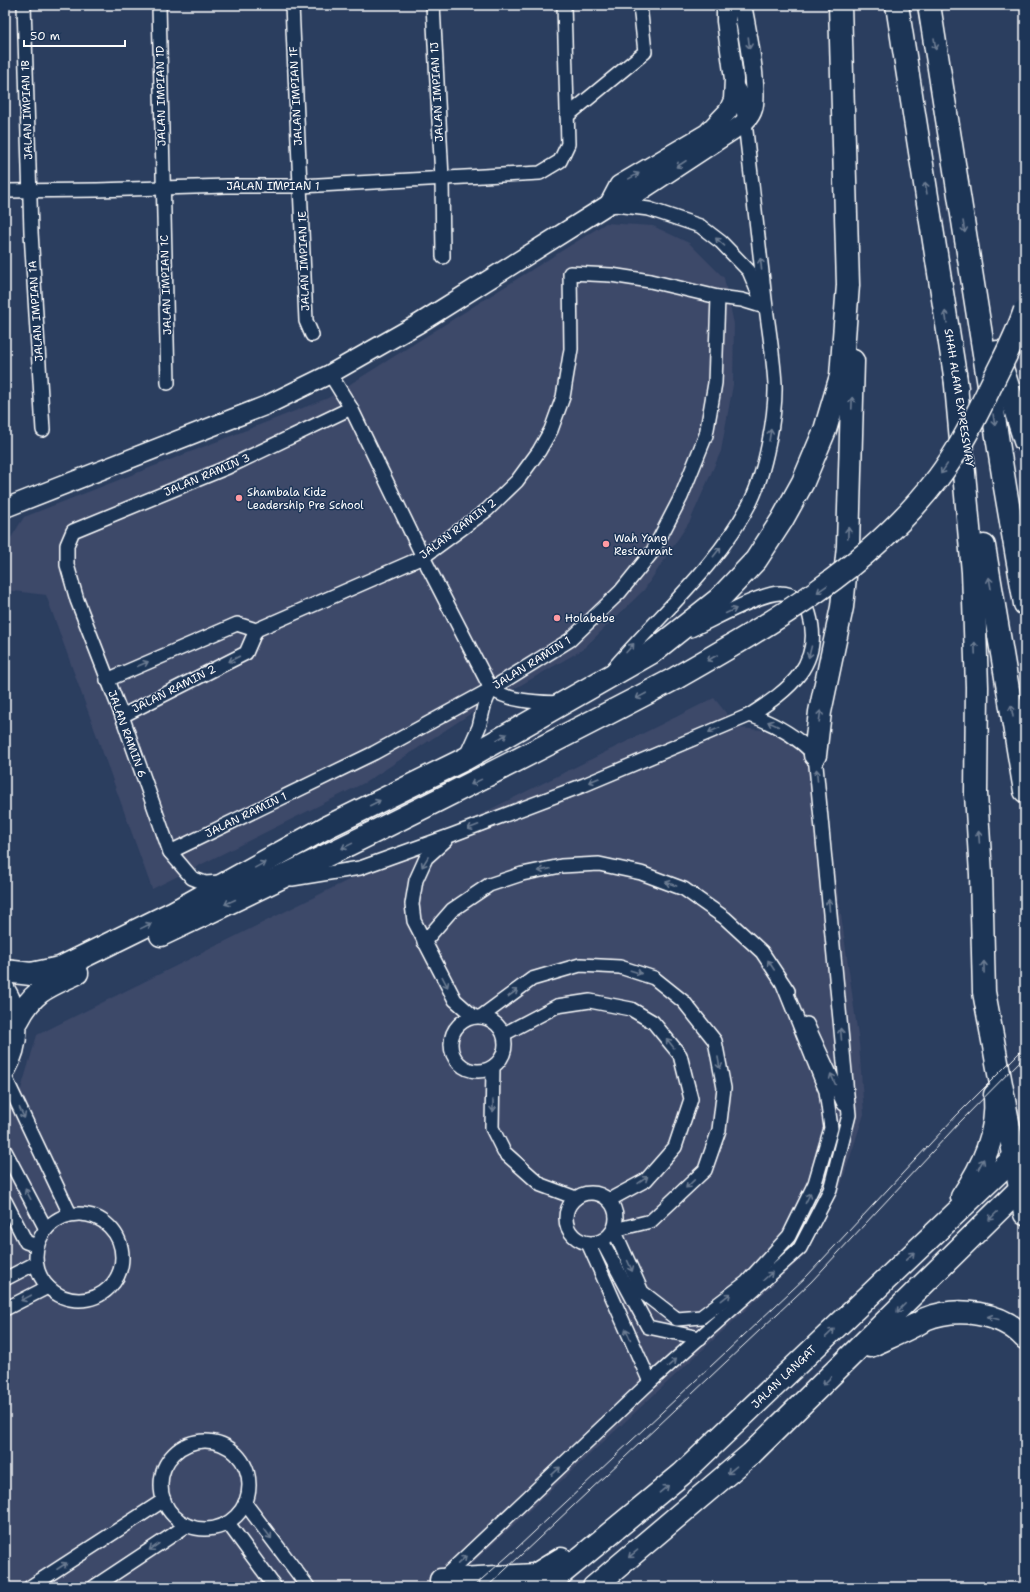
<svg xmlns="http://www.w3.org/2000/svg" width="1030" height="1592" viewBox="0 0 1030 1592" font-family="'Shantell Sans',sans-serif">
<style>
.built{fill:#3c4869}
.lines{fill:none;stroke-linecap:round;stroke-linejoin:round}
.street-casing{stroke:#fff;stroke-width:16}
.secondary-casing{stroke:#fff;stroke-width:21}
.highway-casing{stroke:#fff;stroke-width:25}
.street{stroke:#1d3557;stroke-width:13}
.secondary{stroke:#1d3557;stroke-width:18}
.highway{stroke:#1d3557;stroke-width:22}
.tram{stroke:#fff;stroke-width:1}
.highway-bridge-casing{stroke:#fff;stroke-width:25;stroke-linecap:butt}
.highway-bridge{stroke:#1d3557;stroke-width:22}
.oneway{stroke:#6c7c92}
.poi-dot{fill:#ff9aa2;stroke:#1d3557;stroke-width:1.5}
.labels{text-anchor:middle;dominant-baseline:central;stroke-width:3;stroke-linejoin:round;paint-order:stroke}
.street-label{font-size:11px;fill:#fff;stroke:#1d3557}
.poi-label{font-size:11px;fill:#fff;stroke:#1d3557;text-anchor:start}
</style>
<rect width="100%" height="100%" fill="#2b3e5f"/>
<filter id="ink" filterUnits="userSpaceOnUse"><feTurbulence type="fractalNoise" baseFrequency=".025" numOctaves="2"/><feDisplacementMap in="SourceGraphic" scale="8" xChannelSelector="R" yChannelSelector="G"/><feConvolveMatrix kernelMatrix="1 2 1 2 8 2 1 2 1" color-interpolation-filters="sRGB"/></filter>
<g filter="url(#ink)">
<g class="built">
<path d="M606,223L653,226L689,243L724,278L734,324L733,385L721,451L690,521L644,590L582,650L467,716L366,782L152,889L46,595L5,590V558L9,541L24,517L328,398Z"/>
<path d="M714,698L738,728L764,730L819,757L859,1043L864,1114L840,1188L806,1254L466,1569L444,1587H5V1098L21,1089L37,1035Z"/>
</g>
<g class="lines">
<g class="street-casing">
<g id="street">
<path d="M24,5L31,232L43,430"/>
<path d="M159,5L168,383"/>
<path d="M292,5L306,321L312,335"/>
<path d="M433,5L442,178L443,257"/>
<path d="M567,116L645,52L640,5"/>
<path d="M5,191L97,190L227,186H301L540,173L560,161L568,144L564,5"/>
<path d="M615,205L649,209L700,226L721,242L749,271L760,297"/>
<path d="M330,374L351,408L423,557L491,689C512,702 536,702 560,703"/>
<path d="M613,669C659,615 718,566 751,501C765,472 776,416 775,384C773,349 766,315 763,281C757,228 751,175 745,122L740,92L736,85"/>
<path d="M107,680L237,624L256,630L423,557L487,510L517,481L539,451L551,430L563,397L571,349L570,273L611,275L650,281L718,297L742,300L765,307"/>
<path d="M122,716L246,653L256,630"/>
<path d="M465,758L479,727L484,706L491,689"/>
<path d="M446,840L426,858L416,880L412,904L414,921L455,1000L473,1016"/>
<path d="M170,852L374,753L491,689L570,640L620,592L653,551L681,497L706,435L715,383L718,297"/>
<path d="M292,879L360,868L452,835L584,785L750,715C789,690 824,664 809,613C806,603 792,593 781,593C762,592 711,621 691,630"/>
<path d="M221,882L205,883L192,878L170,852L122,716L77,600L67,565V545L73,531L228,467L351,408"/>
<path d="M424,942L452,910L489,885L522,874L561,866L599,864L641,873L684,889L725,918L762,952L788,991"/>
<path d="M482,1016L532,979L580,965L620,967L654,978L684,1002L715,1041L724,1088L719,1130L705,1170L651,1221L614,1230L642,1292L677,1319L701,1317L747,1282L789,1236L815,1183L831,1128L826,1091L783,984"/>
<circle cx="478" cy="1044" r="27"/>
<path d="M807,1024L844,1104"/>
<path d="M504,1034L557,1006L590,1001L631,1009L653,1022L680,1055L691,1099L675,1147L646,1180L609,1200"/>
<path d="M493,1067L492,1128L504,1152L541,1185L576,1198"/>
<path d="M5,1077L70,1214"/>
<path d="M5,1151L46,1229"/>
<circle cx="591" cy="1218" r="25"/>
<path d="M5,1201L26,1242L37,1246"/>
<circle cx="79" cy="1257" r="43"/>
<path d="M602,1241L648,1327L700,1338"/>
<path d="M588,1243L650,1382"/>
<path d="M5,1279L36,1263"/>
<path d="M5,1309L48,1287"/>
<circle cx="205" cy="1485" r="44"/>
<path d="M245,1503L308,1587"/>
<path d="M228,1523L275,1587"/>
<path d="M441,1580L650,1382L800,1248L830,1190L849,1115L815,755C796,736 776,724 750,715"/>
<path d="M30,1587L164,1500"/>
<path d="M94,1587L186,1526"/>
</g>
</g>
<g class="secondary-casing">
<g id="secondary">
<path d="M609,204L619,185L707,133L728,111L733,100L734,79L726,21V5"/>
<path d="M5,508L267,405L330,374L418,324L609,204L627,200L732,131C740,125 750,120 753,109C759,92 746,25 742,5"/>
<path d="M5,988C22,1016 21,1044 5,1073"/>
</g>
</g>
<g class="highway-casing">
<g id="highway">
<path d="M897,5L957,388"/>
<path d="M929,5L1005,487L1025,604"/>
<path d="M997,352L1025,441"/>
<path d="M955,374L973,572L977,687L976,794L981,874L984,992L1025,1214"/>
<path d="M984,546L1025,791"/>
<path d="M815,755L820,712L842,607L848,546L853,361"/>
<path d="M161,935C335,853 506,767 676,678"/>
<path d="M5,971L31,974L60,968L174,912L327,827L465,759L651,653L719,599L756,560L782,520L803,482L825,430L841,376L848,285L840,5"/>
<path d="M18,1020C33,990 49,986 77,973"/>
<path d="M962,1197C983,1166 998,1134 995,1095"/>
<path d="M870,1346C885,1339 900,1333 915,1325C919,1324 922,1321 925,1319C957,1306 1002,1312 1025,1338"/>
<path d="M441,1580L535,1575L561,1559"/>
<path d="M545,1587L682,1474L1023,1149"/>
<path d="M594,1587L751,1454L1025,1184"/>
</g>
</g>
<use href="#street" class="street"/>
<use href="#secondary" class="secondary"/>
<use href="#highway" class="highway"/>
<g class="tram">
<path d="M473,1587L517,1548L807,1276L956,1116L1025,1047"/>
<path d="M487,1587L811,1282L959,1123L1025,1056"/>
</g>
<g class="highway-bridge-casing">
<path id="highway-bridge" d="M676,678C772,623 869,568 938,478C960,449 977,415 993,381C1004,358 1017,335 1025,310"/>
</g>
<use href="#highway-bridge" class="highway-bridge"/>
</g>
<defs><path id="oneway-shaft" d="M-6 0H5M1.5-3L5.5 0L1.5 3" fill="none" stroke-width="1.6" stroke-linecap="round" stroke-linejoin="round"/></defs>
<g class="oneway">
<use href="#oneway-shaft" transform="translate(749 43) rotate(83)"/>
<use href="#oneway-shaft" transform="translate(935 44) rotate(81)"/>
<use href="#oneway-shaft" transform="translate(681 164) rotate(147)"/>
<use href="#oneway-shaft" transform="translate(634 176) rotate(-29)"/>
<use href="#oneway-shaft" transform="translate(926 188) rotate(-99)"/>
<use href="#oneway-shaft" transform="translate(964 227) rotate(81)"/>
<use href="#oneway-shaft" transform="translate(720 242) rotate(-139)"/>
<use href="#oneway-shaft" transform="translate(761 264) rotate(-96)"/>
<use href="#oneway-shaft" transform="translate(946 317) rotate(-99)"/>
<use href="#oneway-shaft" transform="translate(852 403) rotate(-88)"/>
<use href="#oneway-shaft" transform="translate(994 420) rotate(81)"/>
<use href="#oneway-shaft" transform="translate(770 435) rotate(-81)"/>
<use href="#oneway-shaft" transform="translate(944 469) rotate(124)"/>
<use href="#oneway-shaft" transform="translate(848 533) rotate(-88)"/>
<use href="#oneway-shaft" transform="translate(717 552) rotate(-52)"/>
<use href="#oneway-shaft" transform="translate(990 583) rotate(-100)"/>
<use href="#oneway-shaft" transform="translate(822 589) rotate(145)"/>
<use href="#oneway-shaft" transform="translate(731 611) rotate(-25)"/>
<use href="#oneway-shaft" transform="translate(630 648) rotate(-49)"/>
<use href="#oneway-shaft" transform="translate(975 648) rotate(-92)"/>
<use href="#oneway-shaft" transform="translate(810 652) rotate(104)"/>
<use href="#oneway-shaft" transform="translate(712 658) rotate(150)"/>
<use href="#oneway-shaft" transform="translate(234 659) rotate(153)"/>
<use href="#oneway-shaft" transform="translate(143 664) rotate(-23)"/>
<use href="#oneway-shaft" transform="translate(641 696) rotate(152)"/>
<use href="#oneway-shaft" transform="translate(1012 711) rotate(-100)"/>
<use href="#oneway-shaft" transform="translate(820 716) rotate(-82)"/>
<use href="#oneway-shaft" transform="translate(773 724) rotate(-155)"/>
<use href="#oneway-shaft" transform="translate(714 730) rotate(157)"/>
<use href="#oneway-shaft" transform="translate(502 737) rotate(-30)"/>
<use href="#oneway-shaft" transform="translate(817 775) rotate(-95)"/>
<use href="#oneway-shaft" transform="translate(594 780) rotate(157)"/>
<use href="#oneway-shaft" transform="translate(476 782) rotate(154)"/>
<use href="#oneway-shaft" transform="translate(375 803) rotate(-27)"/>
<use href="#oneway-shaft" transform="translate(473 827) rotate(159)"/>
<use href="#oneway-shaft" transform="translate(979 837) rotate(-94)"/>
<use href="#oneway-shaft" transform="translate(347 846) rotate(154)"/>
<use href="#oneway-shaft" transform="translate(425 862) rotate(121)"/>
<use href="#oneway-shaft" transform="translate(260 865) rotate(-29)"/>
<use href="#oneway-shaft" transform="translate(544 870) rotate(169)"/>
<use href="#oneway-shaft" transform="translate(671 884) rotate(-160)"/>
<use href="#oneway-shaft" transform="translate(230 902) rotate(155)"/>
<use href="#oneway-shaft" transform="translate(829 905) rotate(-95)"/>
<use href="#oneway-shaft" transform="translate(146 926) rotate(-26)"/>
<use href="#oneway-shaft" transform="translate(771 965) rotate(-123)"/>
<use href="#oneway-shaft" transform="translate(984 967) rotate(-91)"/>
<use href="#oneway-shaft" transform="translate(636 972) rotate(17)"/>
<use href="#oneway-shaft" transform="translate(445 982) rotate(62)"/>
<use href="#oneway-shaft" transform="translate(513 993) rotate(-37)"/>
<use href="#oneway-shaft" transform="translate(841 1034) rotate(-95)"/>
<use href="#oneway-shaft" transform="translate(670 1043) rotate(-129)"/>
<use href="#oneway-shaft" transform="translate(719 1063) rotate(80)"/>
<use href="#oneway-shaft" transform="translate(833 1079) rotate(-114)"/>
<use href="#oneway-shaft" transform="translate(493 1106) rotate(90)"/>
<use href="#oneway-shaft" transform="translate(22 1113) rotate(64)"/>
<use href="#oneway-shaft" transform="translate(981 1164) rotate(-62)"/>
<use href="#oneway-shaft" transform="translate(643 1180) rotate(-35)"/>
<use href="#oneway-shaft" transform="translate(690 1184) rotate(136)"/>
<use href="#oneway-shaft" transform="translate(28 1194) rotate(-118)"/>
<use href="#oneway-shaft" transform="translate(808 1198) rotate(-64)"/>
<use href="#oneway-shaft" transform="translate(993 1216) rotate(135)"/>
<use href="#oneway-shaft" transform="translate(910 1256) rotate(-44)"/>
<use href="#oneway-shaft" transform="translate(630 1266) rotate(66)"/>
<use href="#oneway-shaft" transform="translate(768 1276) rotate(-42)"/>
<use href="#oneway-shaft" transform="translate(726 1297) rotate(-38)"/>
<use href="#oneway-shaft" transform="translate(26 1298) rotate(152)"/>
<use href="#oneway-shaft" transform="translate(901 1308) rotate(135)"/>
<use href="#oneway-shaft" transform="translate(993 1318) rotate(-165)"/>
<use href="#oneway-shaft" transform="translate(830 1333) rotate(-44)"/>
<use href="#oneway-shaft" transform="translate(628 1334) rotate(-114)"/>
<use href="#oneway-shaft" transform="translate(672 1363) rotate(-41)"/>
<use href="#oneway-shaft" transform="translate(827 1381) rotate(136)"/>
<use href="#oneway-shaft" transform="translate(732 1470) rotate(140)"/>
<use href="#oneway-shaft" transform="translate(556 1471) rotate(-43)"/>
<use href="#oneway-shaft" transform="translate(664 1489) rotate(-40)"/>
<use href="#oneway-shaft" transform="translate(268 1534) rotate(53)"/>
<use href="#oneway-shaft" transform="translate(154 1547) rotate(146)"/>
<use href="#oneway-shaft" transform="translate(633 1554) rotate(140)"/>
<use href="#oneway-shaft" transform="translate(462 1560) rotate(-43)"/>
<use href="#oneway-shaft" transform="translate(62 1566) rotate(-33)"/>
</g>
</g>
<g class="poi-dot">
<circle cx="239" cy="498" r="4"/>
<circle cx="606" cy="544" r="4"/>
<circle cx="557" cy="618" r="4"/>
</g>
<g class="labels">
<g class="street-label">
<text transform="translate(437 92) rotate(-93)">JALAN IMPIAN 1J</text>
<text transform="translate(161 96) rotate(-91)">JALAN IMPIAN 1D</text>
<text transform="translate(296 96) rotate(-93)">JALAN IMPIAN 1F</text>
<text transform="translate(27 110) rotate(-92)">JALAN IMPIAN 1B</text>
<text x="273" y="186">JALAN IMPIAN 1</text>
<text transform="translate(304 261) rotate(-92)">JALAN IMPIAN 1E</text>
<text transform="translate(166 285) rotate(-92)">JALAN IMPIAN 1C</text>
<text transform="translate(36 311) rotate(-94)">JALAN IMPIAN 1A</text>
<text transform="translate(959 398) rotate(81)">SHAH ALAM EXPRESSWAY</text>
<text transform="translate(207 475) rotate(-23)">JALAN RAMIN 3</text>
<text transform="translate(458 529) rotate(-37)">JALAN RAMIN 2</text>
<text transform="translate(532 663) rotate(-32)">JALAN RAMIN 1</text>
<text transform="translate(174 689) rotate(-27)">JALAN RAMIN 2</text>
<text transform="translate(127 734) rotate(70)">JALAN RAMIN 6</text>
<text transform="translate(246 815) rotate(-26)">JALAN RAMIN 1</text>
<text transform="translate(784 1377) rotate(-44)">JALAN LANGAT</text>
</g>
<g class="poi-label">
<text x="247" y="492">Shambala Kidz<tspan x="247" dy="13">Leadership Pre School</tspan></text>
<text x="614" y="538">Wah Yang<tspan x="614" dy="13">Restaurant</tspan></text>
<text x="565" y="618">Holabebe</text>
</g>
</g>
<rect width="1030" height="1592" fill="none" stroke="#1d3557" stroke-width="20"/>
<rect x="10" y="10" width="1010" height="1572" fill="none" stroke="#fff" stroke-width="1.5" filter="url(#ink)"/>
<path d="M24 40v6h101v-6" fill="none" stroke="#ffffff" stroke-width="2"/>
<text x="30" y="40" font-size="12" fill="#ffffff" stroke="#1d3557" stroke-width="3" paint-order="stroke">50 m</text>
</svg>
